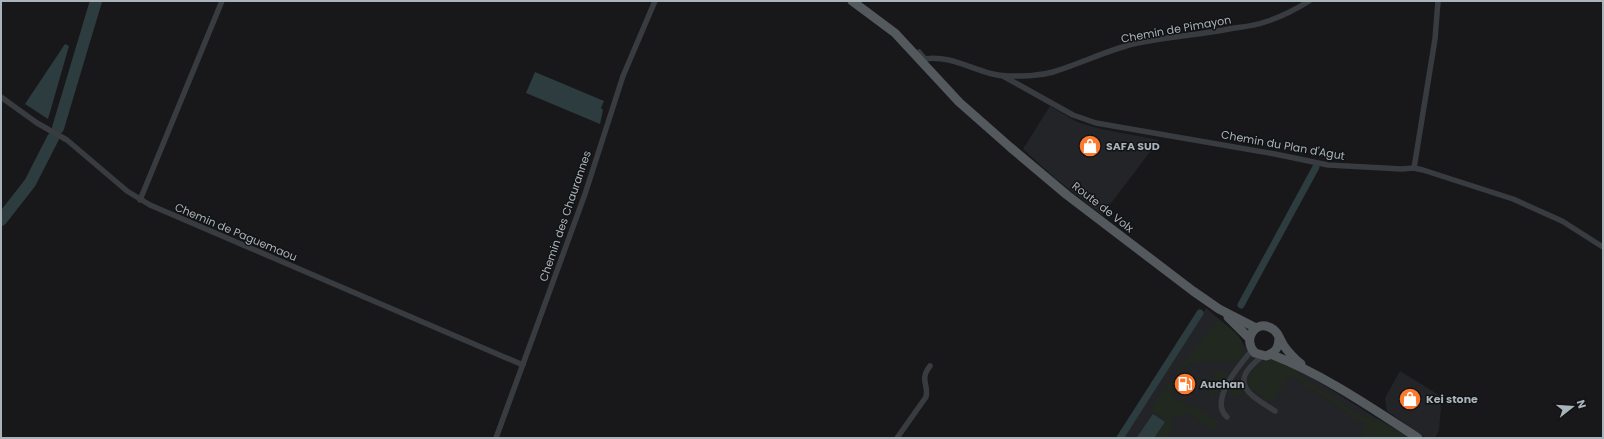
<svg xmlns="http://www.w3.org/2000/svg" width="1604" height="439" viewBox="0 0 1604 439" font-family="Poppins,sans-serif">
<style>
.built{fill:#232427}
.green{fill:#20281f}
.water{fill:#2d3c3f}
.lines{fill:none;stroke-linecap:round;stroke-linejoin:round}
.canal{stroke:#2d3c3f;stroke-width:7}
.river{stroke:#2d3c3f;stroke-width:12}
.street{stroke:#383b3f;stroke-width:5.5}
.primary{stroke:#54595e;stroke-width:9}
.labels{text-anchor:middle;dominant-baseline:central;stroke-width:3;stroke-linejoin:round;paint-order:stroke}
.street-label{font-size:11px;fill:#a9b3ba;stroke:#121315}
.poi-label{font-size:11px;font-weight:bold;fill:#a9b3ba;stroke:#121315;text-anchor:start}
</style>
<rect width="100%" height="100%" fill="#18181a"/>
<g class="built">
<path d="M1050,106L1077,122L1101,129L1159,140L1102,215L1055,178L1023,149Z"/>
<path d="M1206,308L1237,334L1248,351L1300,370L1373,416L1411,438H1123Z"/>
<path d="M1400,371L1439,395L1441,408L1439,430L1435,438H1426L1387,411L1385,398Z"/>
</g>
<g class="green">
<path d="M1218,319C1227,326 1246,337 1243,351C1243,354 1240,358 1239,360C1214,367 1198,352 1177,374L1176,373Z"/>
<path d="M1269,360C1280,361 1295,366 1300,376L1362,416L1379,420L1410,438H1361L1364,424L1290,375L1272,403L1249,387C1246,373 1256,363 1269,360Z"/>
<path d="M1216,371H1222L1229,375V378L1221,384L1214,397L1209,395L1215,386L1209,382L1212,379H1214Z"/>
<path d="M1173,377L1174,378C1166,396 1177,399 1191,408L1195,407L1215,420L1217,426L1214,431L1187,412L1183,418L1177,414L1169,423L1173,427L1167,438H1154L1166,420L1150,409Z"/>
<path d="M1232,381L1236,383L1244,393L1259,403L1257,404L1240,394L1237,398L1227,392Z"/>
</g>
<g class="water">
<path d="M65,44L69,46L48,119L25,104Z"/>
<path d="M535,72L604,101L601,108L603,110L600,124L526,93Z"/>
<path d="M1153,414L1165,422L1154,438H1139L1137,437Z"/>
</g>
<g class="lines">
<g class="canal">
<path d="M1241,305L1316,167"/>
<path d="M1120,438L1200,313"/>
</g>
<g class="river">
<path d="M58,128L96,1"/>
<path d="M1,220L30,183L53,138"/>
</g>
<g class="street">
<path d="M919,52L925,59C955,54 981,77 1010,76C1025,76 1039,76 1053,72C1080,64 1105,51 1133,44C1165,37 1198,35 1229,29C1241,27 1254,26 1265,22C1281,17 1295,10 1309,1"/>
<path d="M1003,76L1073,115L1096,123L1275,154L1328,165L1402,169L1414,168L1423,170L1513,199L1562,221L1603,247"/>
<path d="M1,97L37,123L67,140L127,191L150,205L523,365"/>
<path d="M1414,168L1435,39L1438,1"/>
<path d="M140,200L222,1"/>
<path d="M1262,356C1257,361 1248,367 1245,375C1238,392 1264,403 1275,411"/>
<path d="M1227,417C1208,401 1241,363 1252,350"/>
<path d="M496,438L585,194L623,76L655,1"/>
<path d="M897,438L926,397C929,384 919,380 930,366"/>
</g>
<g class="primary">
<path d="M852,1L895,33L959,102L1010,147L1067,195L1193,291L1219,309L1256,328"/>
<path d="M1228,317L1249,338"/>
<path d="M1279,337C1279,347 1276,353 1266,356L1255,353C1242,340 1255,319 1271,328C1278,331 1280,340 1284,346C1289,353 1295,359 1301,364"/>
<path d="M1270,354C1321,373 1372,408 1418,438"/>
</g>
</g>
<defs>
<g id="shop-disc" transform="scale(1.15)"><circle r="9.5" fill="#fc7a2e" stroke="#121315"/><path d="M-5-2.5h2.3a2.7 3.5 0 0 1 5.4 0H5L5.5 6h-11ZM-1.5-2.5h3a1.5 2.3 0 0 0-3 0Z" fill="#fff"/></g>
<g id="fuel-disc" transform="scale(1.15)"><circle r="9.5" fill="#fc7a2e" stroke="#121315"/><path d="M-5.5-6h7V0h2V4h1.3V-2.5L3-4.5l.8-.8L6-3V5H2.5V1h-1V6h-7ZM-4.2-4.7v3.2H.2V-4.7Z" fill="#fff"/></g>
</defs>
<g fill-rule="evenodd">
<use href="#shop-disc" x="1090" y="146"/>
<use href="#fuel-disc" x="1185" y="384"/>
<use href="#shop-disc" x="1410" y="399"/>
</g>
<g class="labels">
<g class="street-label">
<text transform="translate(1176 29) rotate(-10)">Chemin de Pimayon</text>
<text transform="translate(1283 145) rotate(10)">Chemin du Plan d'Agut</text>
<text transform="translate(1103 207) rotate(38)">Route de Volx</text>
<text transform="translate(565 216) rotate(-71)">Chemin des Chaurannes</text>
<text transform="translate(236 232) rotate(23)">Chemin de Paguemaou</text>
</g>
<g class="poi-label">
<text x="1106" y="146">SAFA SUD</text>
<text x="1200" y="384">Auchan</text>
<text x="1426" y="399">Kei stone</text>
</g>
</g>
<rect width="1604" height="439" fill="none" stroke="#a9b3ba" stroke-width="4"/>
<g transform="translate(1572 407) rotate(73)" stroke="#121315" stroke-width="3" paint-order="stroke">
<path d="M0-3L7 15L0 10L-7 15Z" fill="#a9b3ba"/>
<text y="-6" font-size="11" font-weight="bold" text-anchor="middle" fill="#a9b3ba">N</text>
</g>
</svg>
